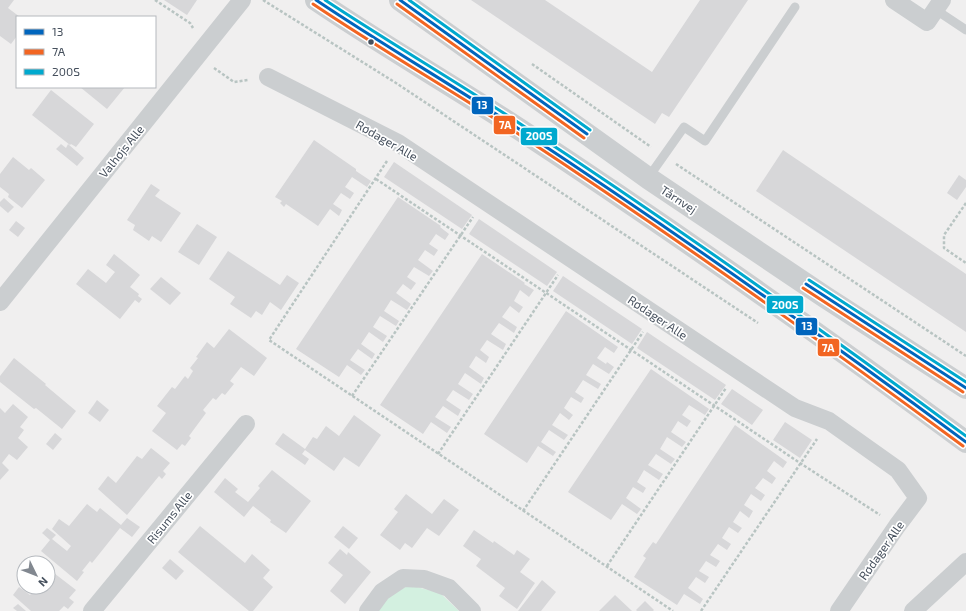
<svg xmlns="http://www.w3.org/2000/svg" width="966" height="611" viewBox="0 0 966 611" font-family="'Exo 2',sans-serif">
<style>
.green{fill:#d3f0e0}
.building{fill:#d7d7d9}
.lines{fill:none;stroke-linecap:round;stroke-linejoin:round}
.path{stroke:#b8c4c2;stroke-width:2.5;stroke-dasharray:3 2;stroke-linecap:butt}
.service{stroke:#cbced0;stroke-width:9}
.minor{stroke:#cbced0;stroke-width:18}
.tertiary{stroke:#cbced0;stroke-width:22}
.bus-1-casing{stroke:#fff;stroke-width:6}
.bus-2-casing{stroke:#fff;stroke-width:6}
.bus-3-casing{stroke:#fff;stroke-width:6}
.bus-1{stroke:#0065bd;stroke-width:3}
.bus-2{stroke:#f26522;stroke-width:3}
.bus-3{stroke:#00a9ce;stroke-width:3}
.bus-dot{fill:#46505d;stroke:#fff;stroke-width:1.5}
.labels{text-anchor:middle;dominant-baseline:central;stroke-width:3.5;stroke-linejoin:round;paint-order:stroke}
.street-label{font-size:12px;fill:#46505d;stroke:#fff}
.line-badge{stroke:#fff;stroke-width:1.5}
.badge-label{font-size:11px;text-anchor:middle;font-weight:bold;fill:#fff}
</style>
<rect width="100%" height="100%" fill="#f0efef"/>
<path class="green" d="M409,585L440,593L459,611H375L390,596Z"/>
<g class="building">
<path d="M0,0H14L8,8L20,17H17V36L11,44L0,36Z"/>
<path d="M164,0H197L187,15Z"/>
<path d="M471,0H545L652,72L700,0H748L669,117L662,113L655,124Z"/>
<path d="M80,87H125L107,109Z"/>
<path d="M51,90L94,124L76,147L71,144L70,145L32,115Z"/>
<path d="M314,140L356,169V171L371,181L367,187L352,177L345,187L354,193L350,199L341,193L333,204L342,210L339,216L330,209L318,226L286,204L284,207L280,203L282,201L275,197Z"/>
<path d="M61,144L66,148L68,144L84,158L77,166L56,149Z"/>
<path d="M783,150L966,274V332L756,191Z"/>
<path d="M13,157L29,170L31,168L45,180L22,208L8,197L9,194L0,187V174Z"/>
<path d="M394,162L472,215L462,229L384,177Z"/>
<path d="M959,175L966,180V187L957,200L947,193Z"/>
<path d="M151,184L160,190L155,196L181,213L161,242L152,236L149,241L133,230L135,225L127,220Z"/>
<path d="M398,197L441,226L440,227L449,234L445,240L436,234L429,244L438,250L434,256L425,250L418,260L433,271L429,276L414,267L407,277L416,283L411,290L403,284L396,293L411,304L407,310L391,300L384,311L399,321L396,326L380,316L373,327L387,336L383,342L369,332L361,344L375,354L372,359L358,349L350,360L365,370L361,375L347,365L339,377L296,349Z"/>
<path d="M4,198L14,207L8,213L0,206V202Z"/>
<path d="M479,219L557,272L547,286L469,234Z"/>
<path d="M16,221L25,228L18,237L9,230Z"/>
<path d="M197,224L217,237L199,265L178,252Z"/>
<path d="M228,251L280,285L287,275L299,283L281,310L270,302L262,315L256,311L251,318L230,304L235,297L209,279Z"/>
<path d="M114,254L140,275L130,287L139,294L138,296L142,299L139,303L135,300L120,319L76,284L88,269L106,283L115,272L106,265Z"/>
<path d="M482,254L525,283L524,284L534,290L529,297L520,290L514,301L523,307L519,313L510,306L502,317L517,327L514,333L499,323L491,334L506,344L503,350L487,340L480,350L489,357L486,363L476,356L469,367L484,378L481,384L465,373L458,384L473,394L469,400L453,390L446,400L461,410L458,416L443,406L435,417L451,427L447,433L431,422L423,434L380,405Z"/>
<path d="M563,276L642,329L632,344L553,291Z"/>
<path d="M161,277L181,293L170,305L150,289Z"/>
<path d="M566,311L618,347L614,353L605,347L597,358L606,364L607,362L614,367L609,374L593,364L586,375L601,384L598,389L583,380L575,392L584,398L581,403L571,397L564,408L573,415L569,420L560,413L552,425L568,435L564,440L549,430L541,442L556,452L553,456L538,446L527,463L484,434Z"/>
<path d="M229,329L267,358L254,376L241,367L230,381L234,384L225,395L222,393L216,400L213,398L203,410L206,413L189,436L191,438L185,446L182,444L177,450L152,431L166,413L157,406L172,387L175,389L185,376L188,379L193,371L190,368L198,358L196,357L207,342L214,348Z"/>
<path d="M647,332L726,385L715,400L637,348Z"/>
<path d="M14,358L46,384L45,385L76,411L62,429L36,408L34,409L0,382V376Z"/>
<path d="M651,369L709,409L705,415L689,405L682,415L691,421L687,427L678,421L671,432L686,442L682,447L667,437L660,449L675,459L671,464L656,454L648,465L663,474L659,480L644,470L637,482L646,488L643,493L633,487L626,498L641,509L637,514L622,504L611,520L568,492Z"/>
<path d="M732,389L763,410L752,425L721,404Z"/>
<path d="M97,400L109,410L100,422L88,413Z"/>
<path d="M13,404L28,417L20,427L24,430L18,438L28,447L17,460L9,454L2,463L9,470L0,480V408L5,413Z"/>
<path d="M354,415L381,435L359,467L344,457L334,471L305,450L302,454L309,459L305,465L275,444L283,433L305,449L313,437L317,439L326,426L339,436Z"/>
<path d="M785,422L812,440L800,458L773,440Z"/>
<path d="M735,425L787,462L783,468L774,461L767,471L776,478L772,484L763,478L755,488L765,495L761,501L751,494L744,505L753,511L749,518L740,511L733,522L742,528L738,533L729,527L722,538L731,544L727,550L718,544L710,555L720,561L716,567L706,561L699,571L709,577L705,583L696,577L688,588L703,599L700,604L684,594L677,605L634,577L646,558L643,556L653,542L656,544Z"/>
<path d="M55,433L62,439L53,450L46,444Z"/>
<path d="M151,448L170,463L163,471L166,474L162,479L159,476L127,515L98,489L108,476L116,483L137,456L142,459Z"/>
<path d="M272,470L311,501L286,533L270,522L271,520L253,506L244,517L214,492L225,478L238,489L235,492L248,502L260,488L258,486Z"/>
<path d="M406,494L432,514L444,499L459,510L439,536L427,528L412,548L405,543L400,550L380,535L398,512L394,509Z"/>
<path d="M87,504L97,512L100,508L121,525L127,518L140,527L132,537L120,528L92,563L90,561L82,571L84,572L77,581L41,551L50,540L42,533L47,528L56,535L52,539L67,551L71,546L52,529L59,519L69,526Z"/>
<path d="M200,526L245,563L252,554L270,570L263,578L273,587L253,611H249L178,552Z"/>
<path d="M343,526L358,538L349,549L334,537Z"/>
<path d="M474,530L493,543L494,541L514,555L517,550L530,559L520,572L535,583L517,609L499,596L505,588L476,566L481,559L463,546Z"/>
<path d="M340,549L347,555L348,552L371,572L345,604L330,591L343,575L328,563Z"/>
<path d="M170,559L184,571L176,580L162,568Z"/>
<path d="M50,570L76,590L69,598L74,602L68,609L64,606L59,611H31L13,595L19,587L30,595L36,587H48V573Z"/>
<path d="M542,580L556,592L541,611H518Z"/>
<path d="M615,595L632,611H599Z"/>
<path d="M645,601L654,610L653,611H637L636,610Z"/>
<path d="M18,604L26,611H17L13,608Z"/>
</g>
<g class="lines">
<g class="path">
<path d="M155,0L190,23L193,28"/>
<path d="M263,0L396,83L758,323"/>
<path d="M532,64L651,147"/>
<path d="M214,68L234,82L248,80"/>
<path d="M387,161L269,340L673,611"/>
<path d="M676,164L966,356"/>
<path d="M376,179L800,463L880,515"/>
<path d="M966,203L944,235V248L966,263"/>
<path d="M352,396L473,217"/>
<path d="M438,454L558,275"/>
<path d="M523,511L643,332"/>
<path d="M607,566L726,388"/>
<path d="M701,611L817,439"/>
</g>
<g class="service">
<path d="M936,10L966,30"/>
<path d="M648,178L684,127L705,141L795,7"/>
</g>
<g class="minor">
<path d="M894,0L927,22L942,0"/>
<path d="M268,77L398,143L795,408L829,421L898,470L918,498L897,526L839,611"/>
<path d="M0,302L242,0"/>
<path d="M92,611L246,424"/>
<path d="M368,611L382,592L403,578L424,579L449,588L472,611"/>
<path d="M913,611L966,562"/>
</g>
<g class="tertiary">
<path d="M316,0C382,45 452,85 519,129C671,229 820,334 966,442"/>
<path d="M400,0L648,178L825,297L966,388"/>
</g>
<g class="bus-1-casing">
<g id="bus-1">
<path d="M316,0C383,45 452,85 519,129C671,229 820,334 966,442"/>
<path d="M400,0L587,134"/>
<path d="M806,284L966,388"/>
</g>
</g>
<g class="bus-2-casing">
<g id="bus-2">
<path d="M313,4C380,49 449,89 517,133C669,233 817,338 963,446"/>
<path d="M397,4L584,138"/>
<path d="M803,288L963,392"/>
</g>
</g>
<g class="bus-3-casing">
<g id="bus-3">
<path d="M325,0C390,43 457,82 522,125C673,224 821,329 966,436"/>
<path d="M409,0L590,130"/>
<path d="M809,280L966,382"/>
</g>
</g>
<use href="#bus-1" class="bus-1"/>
<use href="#bus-2" class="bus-2"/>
<use href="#bus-3" class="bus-3"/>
</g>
<circle class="bus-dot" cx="371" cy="42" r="3.5"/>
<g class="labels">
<g class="street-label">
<text transform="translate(387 140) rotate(30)">Rødager Alle</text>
<text transform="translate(121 151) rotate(-51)">Valhøjs Alle</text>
<text transform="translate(679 199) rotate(33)">Tårnvej</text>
<text transform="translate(658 317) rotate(34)">Rødager Alle</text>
<text transform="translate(169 517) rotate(-51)">Risums Alle</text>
<text transform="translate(881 550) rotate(-55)">Rødager Alle</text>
</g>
</g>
<g class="line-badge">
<rect x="471" y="96" width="23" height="19" rx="4" fill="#0065bd"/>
<rect x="493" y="115" width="23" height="20" rx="4" fill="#f26522"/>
<rect x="520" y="127" width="38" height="19" rx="4" fill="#00a9ce"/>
<rect x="766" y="295" width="38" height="19" rx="4" fill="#00a9ce"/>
<rect x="795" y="317" width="23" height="19" rx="4" fill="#0065bd"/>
<rect x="817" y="338" width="23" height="19" rx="4" fill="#f26522"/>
</g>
<g class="badge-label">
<text x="482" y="109">13</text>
<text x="505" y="129">7A</text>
<text x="539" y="140">200S</text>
<text x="785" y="309">200S</text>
<text x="807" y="330">13</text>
<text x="828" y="352">7A</text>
</g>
<rect x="16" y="16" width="140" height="72" fill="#ffffff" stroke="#b5b9be"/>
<rect x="24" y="29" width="20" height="6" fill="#0065bd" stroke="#b5b9be"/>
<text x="52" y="36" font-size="12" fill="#46505d">13</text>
<rect x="24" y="49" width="20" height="6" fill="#f26522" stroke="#b5b9be"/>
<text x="52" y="56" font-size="12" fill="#46505d">7A</text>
<rect x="24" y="69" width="20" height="6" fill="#00a9ce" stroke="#b5b9be"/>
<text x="52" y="76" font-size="12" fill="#46505d">200S</text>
<g transform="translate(36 575) rotate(133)"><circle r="19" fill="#ffffff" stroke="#b5b9be"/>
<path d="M0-3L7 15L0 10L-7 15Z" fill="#828890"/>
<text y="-6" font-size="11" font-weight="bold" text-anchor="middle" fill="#46505d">N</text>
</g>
</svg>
